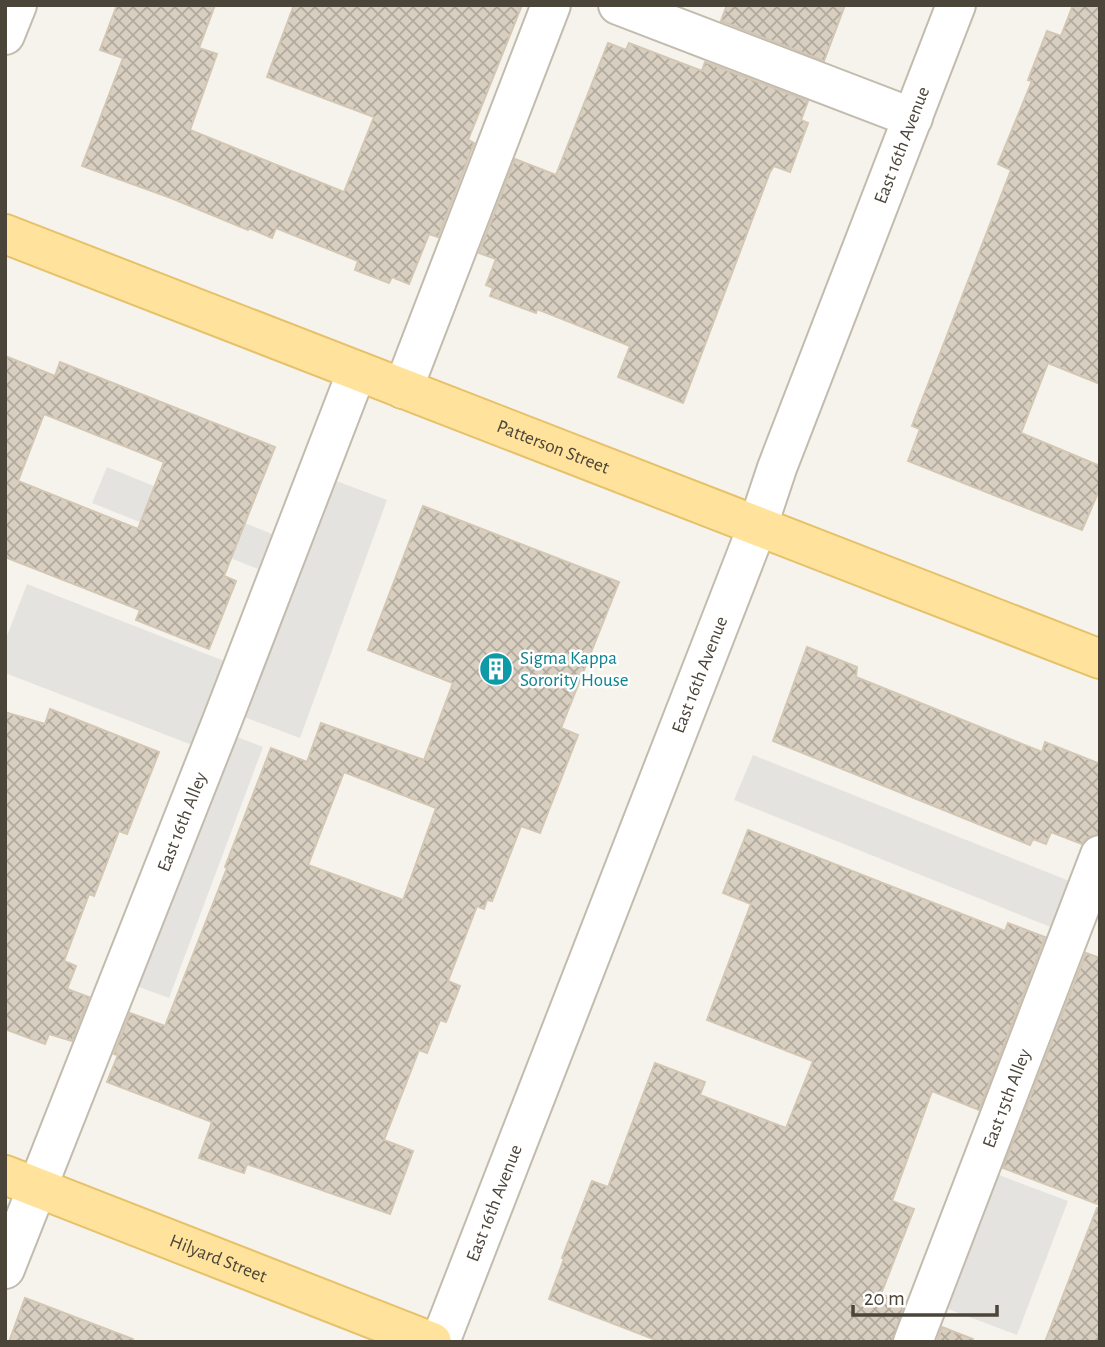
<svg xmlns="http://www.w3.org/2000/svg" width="1105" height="1347" viewBox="0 0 1105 1347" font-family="'Alegreya Sans',sans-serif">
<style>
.parking{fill:#e5e3e0}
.building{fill:url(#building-cross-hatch);stroke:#d3c7b4;stroke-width:2;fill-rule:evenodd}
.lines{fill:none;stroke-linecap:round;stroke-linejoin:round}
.minor-casing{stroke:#c2bbae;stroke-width:42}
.major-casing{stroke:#e6c16a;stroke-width:42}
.minor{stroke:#fff;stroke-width:38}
.major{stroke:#ffe39c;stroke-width:38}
.labels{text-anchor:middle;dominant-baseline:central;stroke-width:5;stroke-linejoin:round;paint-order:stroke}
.street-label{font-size:19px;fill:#4b4439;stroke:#fff}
.culture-label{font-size:19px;fill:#0d838f;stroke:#fff;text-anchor:start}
</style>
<defs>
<pattern id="building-cross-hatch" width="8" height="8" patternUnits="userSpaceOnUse" patternTransform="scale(1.75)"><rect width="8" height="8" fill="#d8cfc1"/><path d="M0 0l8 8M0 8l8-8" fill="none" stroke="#b1aa9e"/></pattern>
</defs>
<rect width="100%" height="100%" fill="#f6f3ec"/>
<g class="parking">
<path d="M107,467L272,534L258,569L92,503Z"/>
<path d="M323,476L387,500L300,738L236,714Z"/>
<path d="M27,584L232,664L200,748L5,673V641Z"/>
<path d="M222,731L263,747L169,998L128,983Z"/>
<path d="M753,755L1072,882L1053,928L734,800Z"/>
<path d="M999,1175L1068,1201L1017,1335L948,1309Z"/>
</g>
<g class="building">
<path d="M117,5H215L199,48L217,54L190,130L344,192L374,117L267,77L294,5H522L468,140L474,143L438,237L429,234L409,284L392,277L389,283L355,270L358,261L276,228L272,238L249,228L248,230L171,198L82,166L123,58L100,50Z"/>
<path d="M727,5H845L824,61L721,21Z"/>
<path d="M1073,5H1100V384L1048,363L1021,433L1100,466V488L1082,530L908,461L920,429L912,426L1011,170L998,164L1032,81L1028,80L1047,31L1061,36Z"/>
<path d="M608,43L626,50L629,43L702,71L705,62L808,101L801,120L808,123L790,172L774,166L770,172L683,403L618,377L630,346L537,309L536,313L490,296L493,288L486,285L496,259L479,253L515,159L556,175Z"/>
<path d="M5,356L55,376L60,362L275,447L224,576L236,581L209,649L136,620L140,610L5,557ZM44,414L164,462L138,529L18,481Z"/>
<path d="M423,506L619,582L561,728L578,735L540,833L521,826L492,901L487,900L484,909L477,906L448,981L460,986L446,1022L440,1020L427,1053L419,1050L384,1140L413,1151L390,1214L247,1164L244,1173L199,1158L212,1122L107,1082L118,1055L114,1054L130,1013L165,1026L227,868L225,867L271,748L307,762L321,723L424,760L453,683L368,650ZM344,772L436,808L403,900L308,865Z"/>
<path d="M807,647L857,667L856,677L1042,752L1045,742L1100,764V834L1087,838L1082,844L1051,832L1046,844L1033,839L1030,845L773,741Z"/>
<path d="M50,709L159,752L127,834L119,831L94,896L89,894L64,961L76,966L67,989L89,997L72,1041L49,1034L45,1044L5,1029V712L45,724Z"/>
<path d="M748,830L1005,931L1008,923L1045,937L979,1110L932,1091L892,1201L914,1209L881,1294L905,1303L892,1342H661L549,1299L564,1259L562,1258L592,1181L608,1187L655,1063L705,1082L700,1095L786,1128L813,1061L707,1020L751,904L723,893Z"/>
<path d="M1086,953L1100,958V1205L1003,1168Z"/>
<path d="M1097,1208H1100V1342H1045Z"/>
<path d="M25,1298L133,1339L132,1342H9Z"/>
<path d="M942,1327L973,1339L972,1342H937Z"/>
</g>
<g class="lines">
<g class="minor-casing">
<g id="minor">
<path d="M618,5L913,118"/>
<path d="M5,35L17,5"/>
<path d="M403,389L551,5"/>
<path id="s1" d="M5,1269L222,721L357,371"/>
<path id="s2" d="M440,1342L758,525L777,468L956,5"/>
<path id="s3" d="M913,1342L1100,855"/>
</g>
</g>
<g class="major-casing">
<g id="major">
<path id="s4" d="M5,234L1100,659"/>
<path id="s5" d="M5,1175L432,1342"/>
</g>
</g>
<use href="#minor" class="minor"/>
<use href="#major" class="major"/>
</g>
<defs>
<g id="building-disc" transform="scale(1.75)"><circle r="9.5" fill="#0f9aa8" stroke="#fff"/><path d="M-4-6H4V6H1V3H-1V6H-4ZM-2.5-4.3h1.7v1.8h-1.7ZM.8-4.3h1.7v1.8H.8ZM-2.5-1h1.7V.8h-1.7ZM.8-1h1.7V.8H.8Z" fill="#fff"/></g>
</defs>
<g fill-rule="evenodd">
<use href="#building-disc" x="496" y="669"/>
</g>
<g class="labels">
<g class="street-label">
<text stroke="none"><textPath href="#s2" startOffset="1283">East 16th Avenue</textPath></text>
<text stroke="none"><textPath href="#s4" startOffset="588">Patterson Street</textPath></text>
<text stroke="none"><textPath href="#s2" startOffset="716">East 16th Avenue</textPath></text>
<text stroke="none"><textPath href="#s1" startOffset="481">East 16th Alley</textPath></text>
<text stroke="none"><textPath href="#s3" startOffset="261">East 15th Alley</textPath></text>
<text stroke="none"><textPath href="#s2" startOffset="149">East 16th Avenue</textPath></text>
<text stroke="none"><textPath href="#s5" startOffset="229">Hilyard Street</textPath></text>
</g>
<g class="culture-label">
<text x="520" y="658">Sigma Kappa<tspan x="520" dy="22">Sorority House</tspan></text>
</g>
</g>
<rect width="1105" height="1347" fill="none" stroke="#4b4439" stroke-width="14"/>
<path d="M853 1305v10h144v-10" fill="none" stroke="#4b4439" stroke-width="3.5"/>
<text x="864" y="1305" font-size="21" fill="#4b4439" stroke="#ffffff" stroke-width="5" paint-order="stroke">20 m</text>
</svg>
